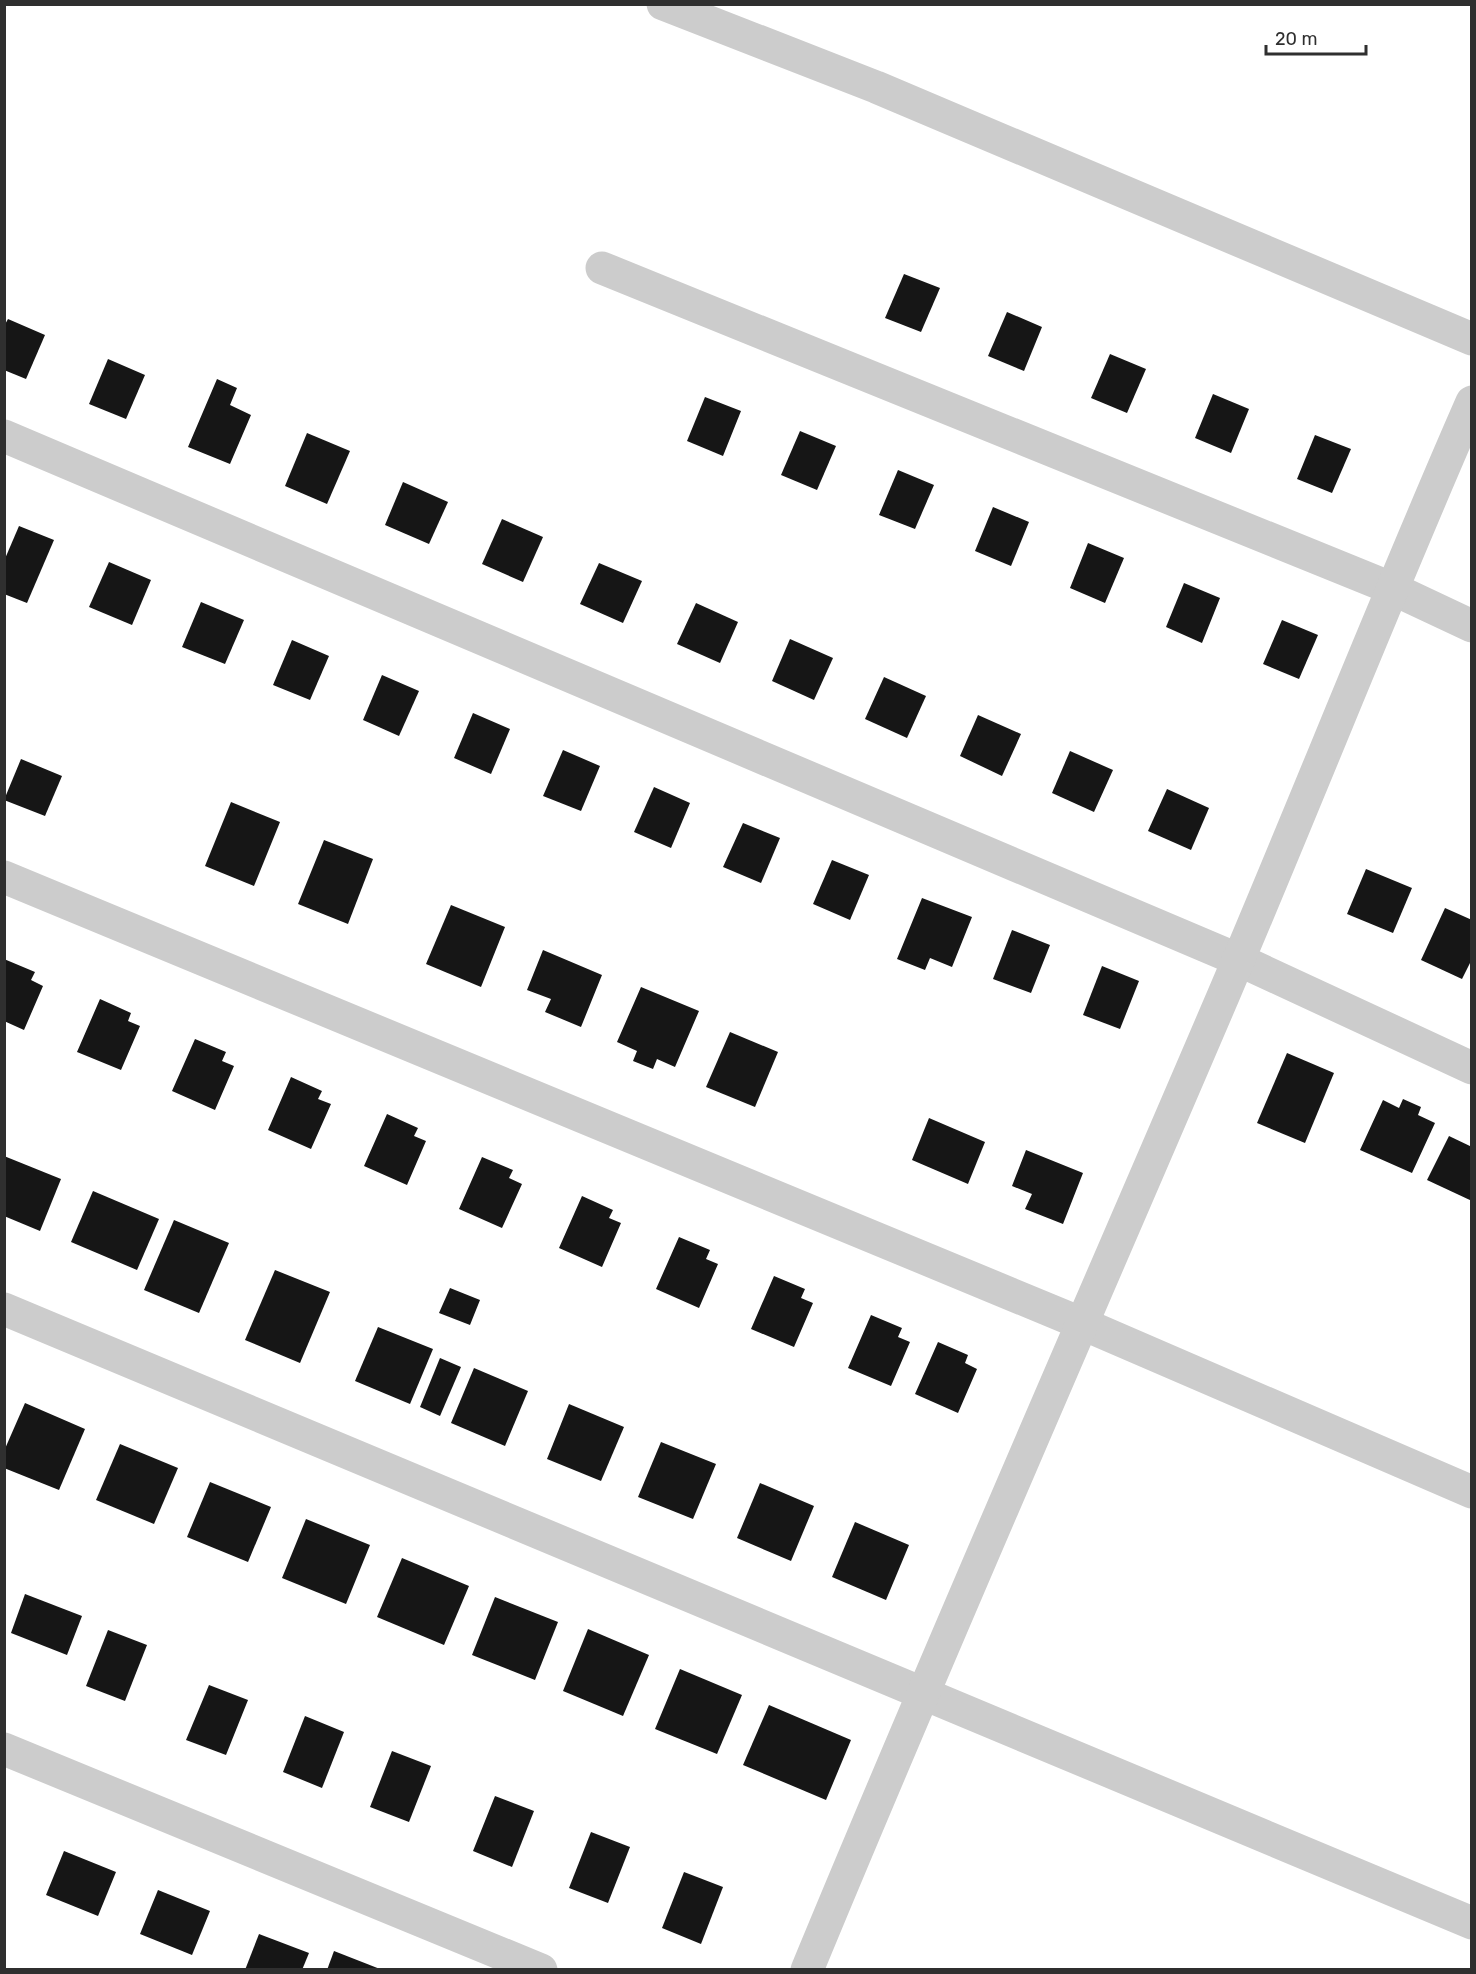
<svg xmlns="http://www.w3.org/2000/svg" width="1476" height="1974" viewBox="0 0 1476 1974" font-family="Rubik,sans-serif">
<style>
.building{fill:#161616}
.lines{fill:none;stroke-linecap:round;stroke-linejoin:round}
.street{stroke:#ccc;stroke-width:33}
</style>
<rect width="100%" height="100%" fill="#fff"/>
<g class="building">
<path d="M904,274L940,288L921,332L885,318Z"/>
<path d="M1007,312L1042,327L1024,371L988,356Z"/>
<path d="M8,319L45,335L26,379L4,370V326Z"/>
<path d="M1110,354L1146,369L1127,413L1091,398Z"/>
<path d="M108,359L145,375L126,419L89,404Z"/>
<path d="M217,379L237,388L230,405L251,415L230,464L188,447Z"/>
<path d="M1213,394L1249,409L1231,453L1195,438Z"/>
<path d="M705,397L741,411L723,456L687,441Z"/>
<path d="M800,431L836,446L817,490L781,475Z"/>
<path d="M307,433L350,451L327,504L285,486Z"/>
<path d="M1315,435L1351,449L1332,493L1297,479Z"/>
<path d="M898,470L934,485L915,529L879,515Z"/>
<path d="M403,482L448,502L429,544L385,525Z"/>
<path d="M993,507L1029,522L1011,566L975,551Z"/>
<path d="M502,519L543,537L523,582L482,564Z"/>
<path d="M19,526L54,540L27,603L4,594V561Z"/>
<path d="M1088,543L1124,558L1105,603L1070,588Z"/>
<path d="M109,562L151,580L132,625L89,607Z"/>
<path d="M599,563L642,581L623,623L580,604Z"/>
<path d="M1184,583L1220,598L1202,643L1166,627Z"/>
<path d="M201,602L244,620L225,664L182,647Z"/>
<path d="M696,603L738,622L720,663L677,644Z"/>
<path d="M1282,620L1318,635L1299,679L1263,664Z"/>
<path d="M790,639L833,658L814,700L772,681Z"/>
<path d="M292,640L329,656L310,700L273,685Z"/>
<path d="M382,675L419,691L399,736L363,720Z"/>
<path d="M884,677L926,696L907,738L865,719Z"/>
<path d="M473,713L510,729L491,774L454,758Z"/>
<path d="M978,715L1021,734L1002,776L960,756Z"/>
<path d="M563,750L600,766L581,811L543,796Z"/>
<path d="M1070,751L1113,770L1094,812L1052,793Z"/>
<path d="M21,759L62,776L45,816L4,800Z"/>
<path d="M654,787L690,803L671,848L634,832Z"/>
<path d="M1167,789L1209,808L1191,850L1148,831Z"/>
<path d="M231,802L280,822L254,886L205,866Z"/>
<path d="M743,823L780,838L761,883L723,867Z"/>
<path d="M324,840L373,859L348,924L298,904Z"/>
<path d="M832,860L869,875L850,920L813,904Z"/>
<path d="M1366,869L1412,888L1393,933L1347,914Z"/>
<path d="M922,898L972,917L952,967L930,958L925,970L897,959Z"/>
<path d="M451,905L505,927L481,987L426,964Z"/>
<path d="M1445,908L1472,920V959L1462,979L1421,960Z"/>
<path d="M1012,930L1050,945L1031,993L993,979Z"/>
<path d="M543,950L602,975L581,1027L545,1012L551,999L527,990Z"/>
<path d="M4,959L35,972L31,980L43,986L24,1030L4,1021Z"/>
<path d="M1102,966L1139,981L1120,1029L1083,1015Z"/>
<path d="M641,987L699,1011L675,1067L657,1059L653,1069L633,1061L637,1051L617,1042Z"/>
<path d="M100,999L131,1013L128,1021L140,1026L121,1070L77,1052Z"/>
<path d="M730,1032L778,1052L755,1107L706,1087Z"/>
<path d="M195,1039L226,1052L222,1061L234,1066L215,1110L172,1091Z"/>
<path d="M1287,1053L1334,1073L1305,1143L1257,1123Z"/>
<path d="M291,1077L322,1091L318,1099L331,1104L311,1149L268,1130Z"/>
<path d="M1403,1099L1421,1107L1418,1115L1435,1123L1412,1173L1360,1150L1383,1100L1399,1108Z"/>
<path d="M387,1114L418,1128L414,1136L426,1141L407,1185L364,1166Z"/>
<path d="M929,1118L985,1142L968,1184L912,1160Z"/>
<path d="M1449,1136L1472,1147V1201L1427,1180Z"/>
<path d="M1026,1150L1083,1173L1063,1224L1025,1209L1032,1194L1012,1186Z"/>
<path d="M4,1156L61,1179L40,1231L4,1216Z"/>
<path d="M482,1157L513,1170L509,1178L522,1184L502,1228L459,1209Z"/>
<path d="M93,1191L159,1219L137,1270L71,1242Z"/>
<path d="M582,1196L613,1210L609,1218L621,1223L602,1267L559,1248Z"/>
<path d="M174,1220L229,1243L199,1313L144,1290Z"/>
<path d="M679,1237L710,1250L706,1259L718,1264L699,1308L656,1289Z"/>
<path d="M275,1270L330,1292L300,1363L245,1340Z"/>
<path d="M774,1276L805,1289L801,1298L813,1303L794,1347L751,1329Z"/>
<path d="M450,1288L480,1300L470,1325L439,1313Z"/>
<path d="M871,1315L902,1328L898,1337L910,1342L891,1386L848,1368Z"/>
<path d="M378,1327L433,1349L410,1404L355,1381Z"/>
<path d="M938,1342L968,1355L965,1363L977,1369L958,1413L915,1394Z"/>
<path d="M440,1358L461,1367L440,1416L420,1407Z"/>
<path d="M474,1368L528,1391L505,1446L451,1423Z"/>
<path d="M25,1403L85,1429L59,1490L4,1468V1451Z"/>
<path d="M569,1404L624,1427L601,1481L547,1459Z"/>
<path d="M661,1442L716,1464L693,1519L638,1497Z"/>
<path d="M120,1444L178,1468L154,1524L96,1500Z"/>
<path d="M210,1482L271,1507L248,1562L187,1537Z"/>
<path d="M760,1483L814,1506L791,1561L737,1538Z"/>
<path d="M306,1519L370,1545L346,1604L282,1578Z"/>
<path d="M855,1522L909,1545L886,1600L832,1577Z"/>
<path d="M402,1558L469,1586L444,1645L377,1617Z"/>
<path d="M25,1594L82,1616L67,1655L11,1633Z"/>
<path d="M495,1597L558,1622L535,1680L472,1655Z"/>
<path d="M588,1629L649,1655L623,1716L563,1691Z"/>
<path d="M108,1630L147,1645L125,1701L86,1686Z"/>
<path d="M680,1669L742,1695L717,1754L655,1729Z"/>
<path d="M209,1685L248,1700L226,1755L186,1740Z"/>
<path d="M769,1705L851,1740L826,1800L743,1765Z"/>
<path d="M305,1716L344,1732L322,1788L283,1772Z"/>
<path d="M392,1751L431,1766L409,1822L370,1807Z"/>
<path d="M495,1796L534,1811L512,1867L473,1851Z"/>
<path d="M591,1832L630,1847L608,1903L569,1888Z"/>
<path d="M64,1851L116,1872L98,1916L46,1895Z"/>
<path d="M684,1872L723,1887L701,1944L662,1928Z"/>
<path d="M158,1890L210,1911L192,1955L140,1934Z"/>
<path d="M259,1934L309,1953L302,1970H245Z"/>
<path d="M334,1951L380,1969V1970H327Z"/>
</g>
<g class="lines">
<g class="street">
<path d="M663,4L876,87L1472,339"/>
<path d="M602,268L1391,588L1472,626"/>
<path d="M4,436L1239,960L1472,1068"/>
<path d="M4,877L1083,1324L1472,1492"/>
<path d="M4,1309L1472,1923"/>
<path d="M4,1749L541,1970"/>
<path d="M807,1970C942,1643 1085,1319 1224,994C1308,797 1386,598 1472,402"/>
</g>
</g>
<rect width="1476" height="1974" fill="none" stroke="#2f2f2f" stroke-width="12"/>
<path d="M1266 45v9h100v-9" fill="none" stroke="#2f2f2f" stroke-width="3"/>
<text x="1275" y="45" font-size="18" fill="#2f2f2f" stroke="#ffffff" stroke-width="4.5" paint-order="stroke">20 m</text>
</svg>
